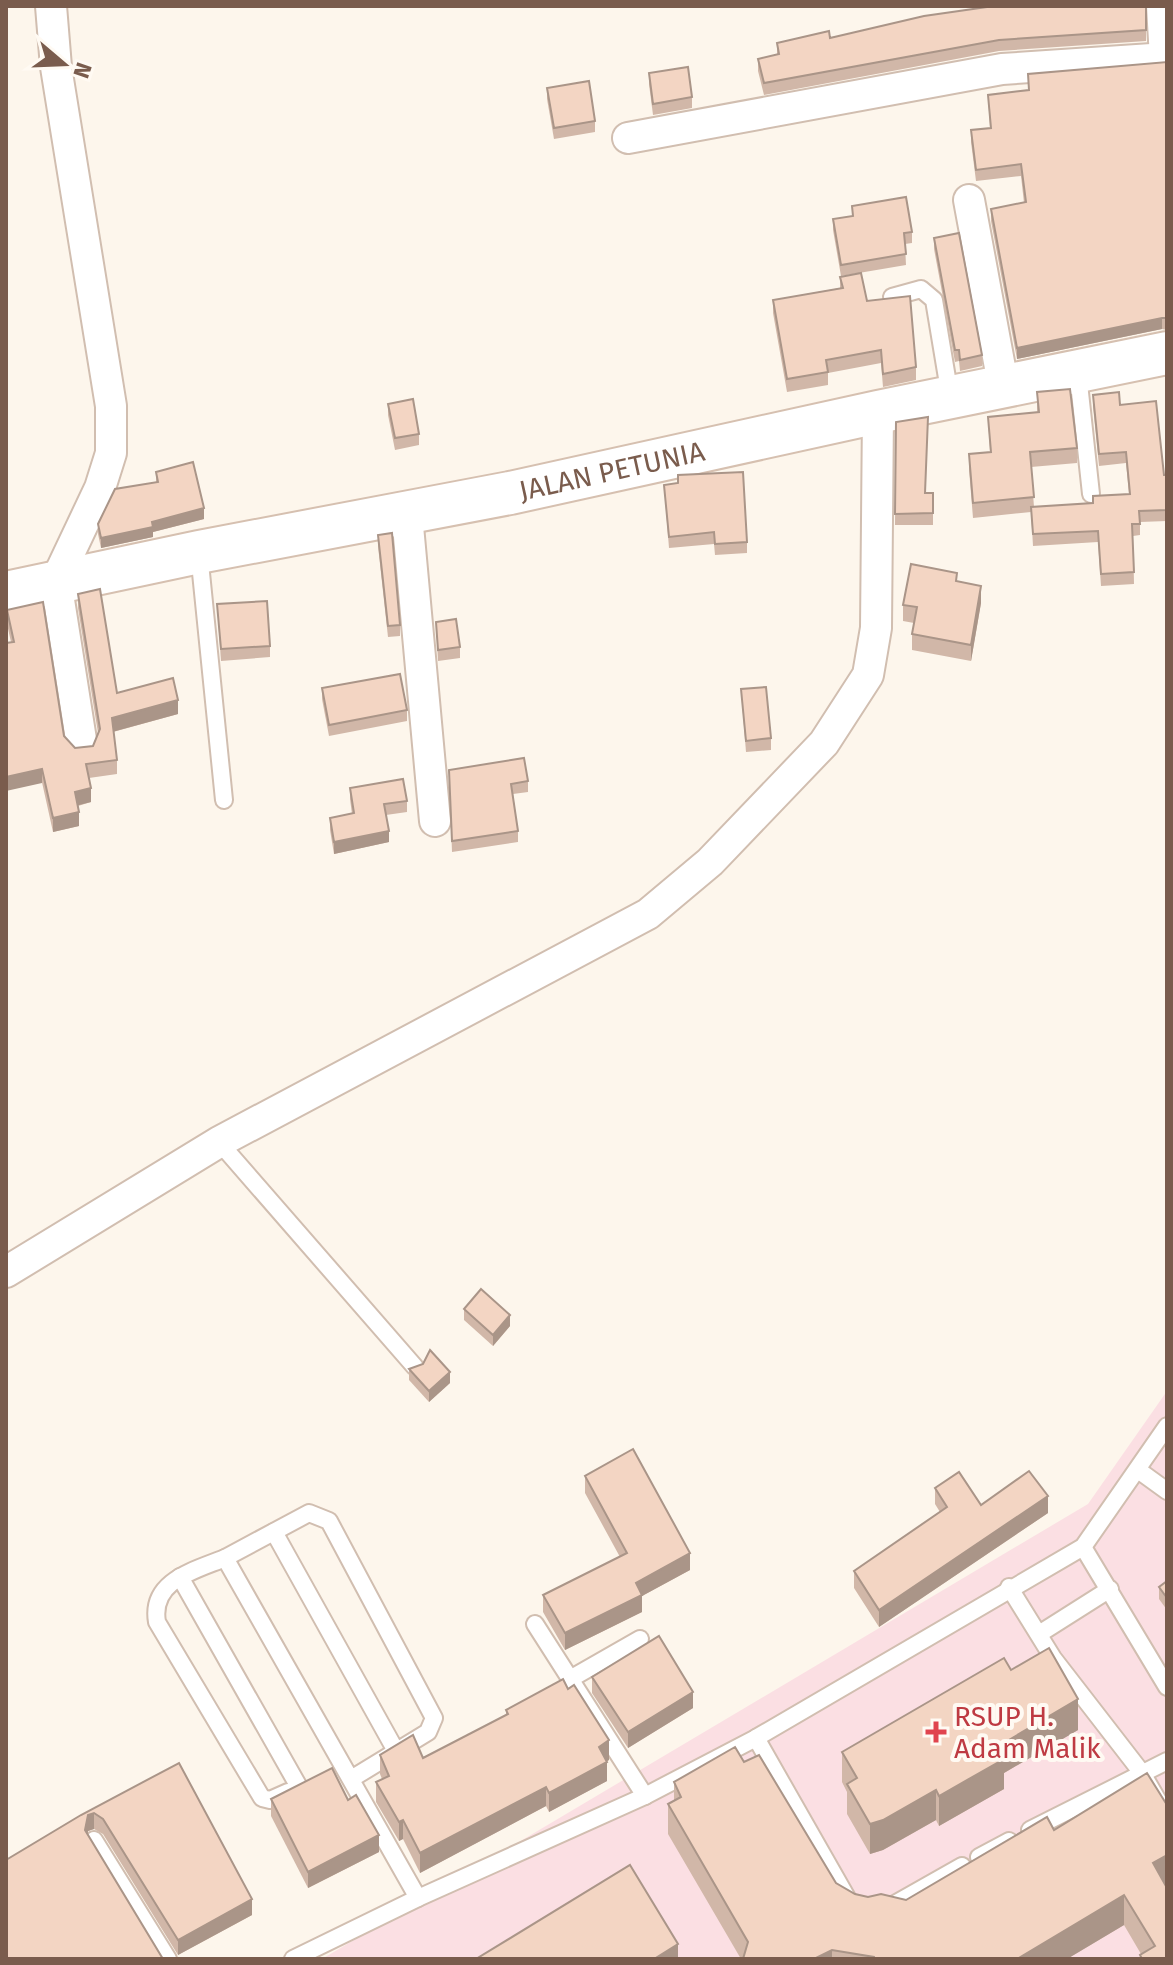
<svg xmlns="http://www.w3.org/2000/svg" width="1173" height="1965" viewBox="0 0 1173 1965" font-family="'Fira Sans',sans-serif">
<style>
.medical{fill:#fbdfe3}
.lines{fill:none;stroke-linecap:round;stroke-linejoin:round}
.lane-casing{stroke:#d1beb0;stroke-width:20}
.street-casing{stroke:#d1beb0;stroke-width:34}
.secondary-casing{stroke:#d6c0b0;stroke-width:46}
.lane{stroke:#fff;stroke-width:16}
.street{stroke:#fff;stroke-width:30}
.secondary{stroke:#fff;stroke-width:42}
.wall{fill:#d1b7a8}
.shaded-wall{fill:#aa9588}
.building{fill:#f3d5c3;stroke:#aa9588;stroke-width:2}
.health-dot{fill:#e0444e;stroke:#fffaf3;stroke-width:3}
.labels{text-anchor:middle;dominant-baseline:central;stroke-width:8;stroke-linejoin:round;paint-order:stroke}
.street-label{font-size:28px;fill:#7a5c4d;stroke:#fffaf3}
.health-label{font-size:28px;fill:#be3a42;stroke:#fffaf3;text-anchor:start}
</style>
<rect width="100%" height="100%" fill="#fdf6ec"/>
<path class="medical" d="M1167,1391V1959H322L1088,1504Z"/>
<g class="lines">
<g class="lane-casing">
<g id="lane">
<path d="M892,297L921,289L934,300L950,396"/>
<path d="M1078,374L1091,494"/>
<path d="M199,553L224,800"/>
<path d="M219,1142L415,1367"/>
<path d="M1138,1470L1167,1491"/>
<path d="M274,1532L396,1751"/>
<path d="M1083,1547L1167,1687"/>
<path d="M225,1558C193,1571 150,1581 157,1622L262,1798L270,1800L288,1792"/>
<path d="M180,1577L299,1787"/>
<path d="M1009,1587L1053,1658L1142,1773L1167,1816"/>
<path d="M535,1624L645,1796"/>
<path d="M1039,1634L1110,1589"/>
<path d="M570,1679L640,1639"/>
<path d="M756,1738L850,1903"/>
<path d="M351,1779L428,1732L434,1718L329,1521L309,1513L225,1558L418,1898"/>
<path d="M1030,1830L1167,1761"/>
<path d="M94,1840L168,1959"/>
<path d="M979,1857L1009,1841"/>
<path d="M886,1909L962,1866"/>
<path d="M293,1959L418,1898L645,1796L756,1738L1083,1547L1167,1426"/>
</g>
</g>
<g class="street-casing">
<g id="street">
<path d="M51,6L56,67L111,406V453L100,488L56,581L82,746"/>
<path d="M1162,6L1165,58"/>
<path d="M628,138L1002,69L1167,58"/>
<path d="M969,200L1004,389"/>
<path d="M407,515L435,821"/>
<path d="M6,1272L219,1142L648,914L710,862L824,743L868,675L876,628L878,412"/>
</g>
</g>
<g class="secondary-casing">
<g id="secondary">
<path id="s1" d="M6,593L199,552L510,493L878,412L1167,353"/>
</g>
</g>
<use href="#lane" class="lane"/>
<use href="#street" class="street"/>
<use href="#secondary" class="secondary"/>
</g>
<g class="wall">
<path d="M1146,6V41L999,51L764,95L758,71V59L777,55V43Z"/>
<path d="M1167,62V330L1162,329L1017,359L991,221V209L1024,203L1021,176L976,181L971,142V130L990,128L988,95L1028,90V74Z"/>
<path d="M649,73L692,97V108L653,115L649,84Z"/>
<path d="M547,88L595,121V132L554,139L547,99Z"/>
<path d="M852,206L912,232V243L905,244L906,265L841,276L833,230V219L852,216Z"/>
<path d="M934,238L982,355V366L960,371L959,361L955,362L934,249Z"/>
<path d="M840,277L867,301L916,367V380L883,387L881,363L828,373V385L787,392L773,313V300L840,288Z"/>
<path d="M1037,392L1077,448V463L1031,467L1034,507L1093,504L1129,494L1126,463L1099,466L1093,406V395L1120,405L1164,475H1167V521L1140,522V535L1133,536L1134,584L1101,586L1098,542L1033,546L1031,512L973,518L969,469V454L990,452L988,417L1037,412Z"/>
<path d="M388,404L419,434V445L395,450L388,415Z"/>
<path d="M896,422L926,493H933V525H895Z"/>
<path d="M156,472L204,519L153,532V537L101,548L98,534V524L156,482Z"/>
<path d="M678,475L747,542V553L715,555L714,544L669,548L664,485L678,484Z"/>
<path d="M378,535L400,625V636L388,637L378,546Z"/>
<path d="M957,582L981,603L971,661L912,650V634L914,623L903,621V605Z"/>
<path d="M78,594L117,693L178,714L113,732L117,760V774L89,778L91,802L78,806L79,826L53,832L7,624V610L64,736L75,748L93,746L98,733L78,608Z"/>
<path d="M217,604L270,646V657L221,661Z"/>
<path d="M436,622L460,647V658L438,661Z"/>
<path d="M322,688L407,710V721L329,736L322,699Z"/>
<path d="M741,689L771,738V750L746,752Z"/>
<path d="M449,770L528,781V792L513,794L518,831V842L452,852Z"/>
<path d="M350,788L407,801V812L386,815L389,842L334,854L330,830V818L352,814L350,799Z"/>
<path d="M464,1309L510,1326L493,1346L464,1320Z"/>
<path d="M409,1369L450,1383L429,1402L409,1380Z"/>
<path d="M585,1476L690,1570L642,1596V1612L565,1650L543,1612V1595L620,1557L585,1493Z"/>
<path d="M935,1488L981,1505L1048,1513L879,1627L854,1588V1571L940,1512L935,1504Z"/>
<path d="M1167,1581V1610L1159,1599V1587Z"/>
<path d="M1011,1670L1078,1730L1004,1773V1789L939,1826L936,1820L883,1850L870,1854L847,1814V1792L842,1782V1752Z"/>
<path d="M592,1677L693,1708L628,1748L592,1693Z"/>
<path d="M506,1710L609,1760L607,1761V1781L549,1812L546,1806L420,1873L403,1839L399,1841L376,1802V1782L382,1779L380,1774V1755L423,1758L506,1715Z"/>
<path d="M744,1762L836,1883L855,1894L868,1897L906,1900L1054,1830L1167,1805V1885L1166,1886L1167,1959H1140L1141,1954L1124,1925L1067,1959H741L668,1834V1804L674,1801V1782Z"/>
<path d="M179,1763L252,1915L178,1955L103,1834L94,1829L88,1831L87,1834L6,1860Z"/>
<path d="M271,1799L348,1800L379,1852L308,1888L271,1816Z"/>
</g>
<g class="shaded-wall">
<path d="M1162,318V329L1017,359V348Z"/>
<path d="M204,508V519L153,532V537L101,548V538L152,522Z"/>
<path d="M981,586V603L971,661V645Z"/>
<path d="M178,700V714L112,732V718Z"/>
<path d="M42,769V783L6,791V777Z"/>
<path d="M91,788V802L75,806V792Z"/>
<path d="M79,812V826L53,832V818Z"/>
<path d="M389,831V842L334,854V842Z"/>
<path d="M510,1315V1326L493,1346V1335Z"/>
<path d="M450,1372V1383L429,1402V1391Z"/>
<path d="M1048,1496V1513L879,1627V1610Z"/>
<path d="M690,1553V1570L642,1596V1612L565,1650V1633L636,1583Z"/>
<path d="M693,1692V1708L628,1748V1732Z"/>
<path d="M1078,1699V1730L1004,1773V1789L939,1826V1796L997,1747Z"/>
<path d="M609,1740V1760L600,1765L607,1762V1781L549,1812V1793L599,1747Z"/>
<path d="M546,1787V1806L420,1873V1853Z"/>
<path d="M936,1790V1820L883,1850L870,1854V1824Z"/>
<path d="M94,1813V1829L88,1831L85,1846V1830L88,1815Z"/>
<path d="M403,1820V1839L399,1841V1822Z"/>
<path d="M379,1835V1852L308,1888V1872Z"/>
<path d="M1167,1855V1885L1153,1893V1863Z"/>
<path d="M1124,1895V1925L1067,1959H1017Z"/>
<path d="M252,1899V1915L178,1955V1940Z"/>
<path d="M678,1944V1959H654Z"/>
<path d="M832,1950V1959H814Z"/>
</g>
<g class="building">
<path d="M994,6H1146V30L999,40L764,83L758,59L779,54L777,43L829,31L830,38L924,16Z"/>
<path d="M1167,62V318H1162L1017,348L991,209L1026,202L1021,164L976,170L971,130L991,128L988,95L1029,90L1028,74Z"/>
<path d="M688,67L692,97L653,104L649,73Z"/>
<path d="M589,81L595,121L554,128L547,88Z"/>
<path d="M906,197L912,232L904,233L906,254L841,265L833,219L853,216L852,206Z"/>
<path d="M959,233L982,355L960,360L959,350H955L934,238Z"/>
<path d="M861,273L867,301L910,296L916,367L883,374L881,350L826,360L828,372L787,379L773,300L843,288L840,277Z"/>
<path d="M1070,389L1077,448L1030,452L1034,497L973,503L969,454L991,452L988,417L1039,412L1037,392Z"/>
<path d="M1119,392L1120,405L1156,401L1164,475H1167V510L1139,511L1140,524H1132L1134,572L1101,574L1098,531L1033,534L1031,507L1093,503V496L1130,494L1126,452L1099,454L1093,395Z"/>
<path d="M413,399L419,434L395,438L388,404Z"/>
<path d="M928,417L925,493H933V513L895,514L896,422Z"/>
<path d="M193,462L204,508L152,522L153,527L101,538L98,524L115,489L158,482L156,472Z"/>
<path d="M743,472L747,542L715,544L714,532L669,537L664,485L678,483V475Z"/>
<path d="M392,533L400,625L388,626L378,535Z"/>
<path d="M911,564L957,573L956,581L981,586L971,645L912,634L917,607L903,605Z"/>
<path d="M100,589L117,693L173,678L178,700L112,718L117,760L86,764L91,788L75,792L79,812L53,818L42,769L6,777V643L14,642L7,610L43,602L64,736L75,748L93,746L100,729L78,594Z"/>
<path d="M267,601L270,646L221,649L217,604Z"/>
<path d="M456,619L460,647L438,650L436,622Z"/>
<path d="M400,674L407,710L329,725L322,688Z"/>
<path d="M766,687L771,738L746,741L741,689Z"/>
<path d="M524,758L528,781L511,784L518,831L452,841L449,770Z"/>
<path d="M403,779L407,801L384,804L389,831L334,842L330,818L354,813L350,788Z"/>
<path d="M481,1289L510,1315L493,1335L464,1309Z"/>
<path d="M430,1350L450,1372L429,1391L409,1369L423,1364Z"/>
<path d="M633,1449L690,1553L636,1583L642,1595L565,1633L543,1595L627,1553L585,1476Z"/>
<path d="M1029,1471L1048,1496L879,1610L854,1571L947,1507L935,1488L959,1472L981,1505Z"/>
<path d="M1167,1581V1598L1159,1587Z"/>
<path d="M659,1636L693,1692L628,1732L592,1677Z"/>
<path d="M1049,1648L1078,1699L997,1747L1004,1759L939,1796L936,1790L883,1820L870,1824L847,1784L857,1778L842,1752L1004,1658L1011,1670Z"/>
<path d="M563,1679L568,1689L574,1685L609,1740L599,1747L607,1762L549,1793L546,1787L420,1853L403,1820L399,1822L376,1782L389,1776L380,1755L413,1735L423,1758L508,1714L506,1710Z"/>
<path d="M735,1747L744,1762L759,1755L836,1883L855,1894L868,1897L881,1894L906,1900L1047,1817L1054,1830L1147,1773L1167,1805V1855L1153,1863L1167,1888V1959H1142L1140,1955L1155,1946L1124,1895L1017,1959H875L874,1957L832,1950L814,1959H743L748,1942L668,1804L681,1797L674,1782Z"/>
<path d="M179,1763L252,1899L178,1940L103,1819L94,1813L88,1815L85,1830L163,1959H6V1860L81,1815Z"/>
<path d="M332,1768L348,1800L356,1795L379,1835L308,1872L271,1799Z"/>
<path d="M630,1865L678,1944L654,1959H476Z"/>
</g>
<path class="health-dot" d="M932 1720h8v8h8v8h-8v8h-8v-8h-8v-8h8z"/>
<g class="labels">
<g class="street-label">
<text stroke="none"><textPath href="#s1" startOffset="618">JALAN PETUNIA</textPath></text>
</g>
<g class="health-label">
<text x="954" y="1716">RSUP H.<tspan x="954" dy="32">Adam Malik</tspan></text>
</g>
</g>
<rect width="1173" height="1965" fill="none" stroke="#7a5c4d" stroke-width="16"/>
<g transform="translate(64 64) rotate(109)" stroke="#fffaf3" stroke-width="6" paint-order="stroke">
<path d="M0-6L14 30L0 20L-14 30Z" fill="#7a5c4d"/>
<text y="-12" font-size="22" font-weight="bold" text-anchor="middle" fill="#7a5c4d">N</text>
</g>
</svg>
